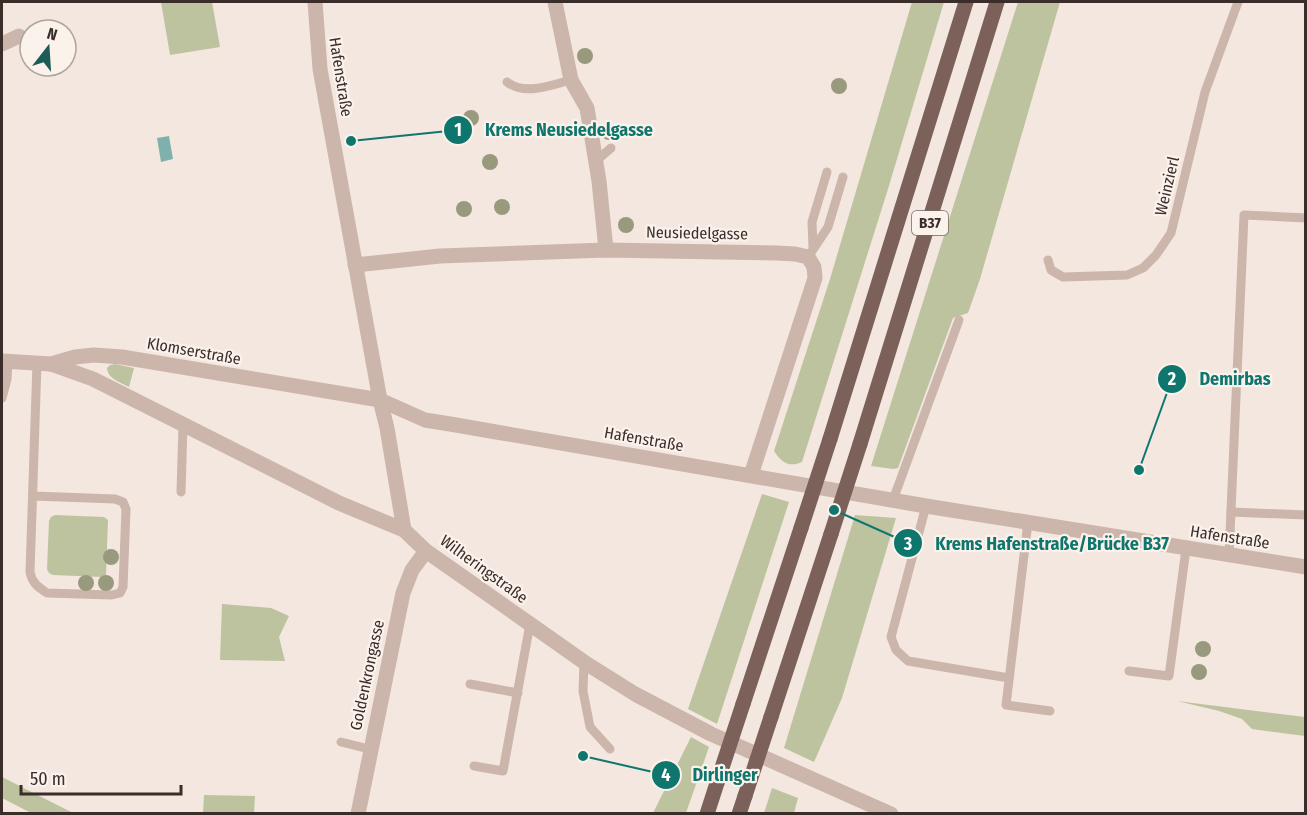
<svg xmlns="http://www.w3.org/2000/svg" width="1307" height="815" viewBox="0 0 1307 815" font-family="'Fira Sans Condensed',sans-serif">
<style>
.green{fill:#bdc39f}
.water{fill:#7eb1ab}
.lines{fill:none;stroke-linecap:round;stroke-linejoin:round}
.service{stroke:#ccb5ab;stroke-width:9}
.minor{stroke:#ccb5ab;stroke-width:15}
.tertiary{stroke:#ccb5ab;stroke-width:15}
.primary{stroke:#7c615b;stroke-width:15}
.primary-bridge{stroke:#7c615b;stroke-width:15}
.tree{fill:#99997e}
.labels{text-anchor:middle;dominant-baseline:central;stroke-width:4.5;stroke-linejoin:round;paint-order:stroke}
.shield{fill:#fbf2ec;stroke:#746864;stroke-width:1.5}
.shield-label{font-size:15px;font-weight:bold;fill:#3a2d2a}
.street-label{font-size:16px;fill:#3a2d2a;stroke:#fbf2ec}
.leader{fill:none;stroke:#0f766e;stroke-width:2}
.callout-dot{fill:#0f766e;stroke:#fbf2ec;stroke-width:2}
.mark-label{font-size:18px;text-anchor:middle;font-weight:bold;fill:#fff}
.callout-label{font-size:18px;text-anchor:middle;font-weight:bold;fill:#0f766e;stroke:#fbf2ec;stroke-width:4.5;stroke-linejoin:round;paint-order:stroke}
</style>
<rect width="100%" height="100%" fill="#f3e7e0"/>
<g class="green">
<path d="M161,2H212L220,47L170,55Z"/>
<path d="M912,2H944L888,189L802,462C789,468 781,462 774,451L830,279Z"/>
<path d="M1018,2H1060L980,279L968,313L953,318L898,468L893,469L871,466Z"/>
<path d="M115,364L134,368L129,387C120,382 108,379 107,368L110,365Z"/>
<path d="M762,494L789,502L717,724L688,709Z"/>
<path d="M55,515L104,517L108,520L106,575L102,577L53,575L49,573L47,569L49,521L51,517Z"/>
<path d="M855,515L896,518L842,698L814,762L784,748Z"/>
<path d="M222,604L271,608L289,616L279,637L285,661L220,660Z"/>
<path d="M1177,701L1305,717V736L1252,729L1242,719L1219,711Z"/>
<path d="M691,737L709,747L686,813H653Z"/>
<path d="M2,777L73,813H31L2,798Z"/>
<path d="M772,788L798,798L794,813H764Z"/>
<path d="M204,795L255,796L254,813H203Z"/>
</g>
<path class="water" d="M169,136L173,159L161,162L157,138Z"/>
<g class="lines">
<g class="service">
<path d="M507,82C525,96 551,85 571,80"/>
<path d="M596,161L611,148"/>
<path d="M813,247L812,222L827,172"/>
<path d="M808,257L828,227L843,177"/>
<path d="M1048,260L1051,270L1063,277L1127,275L1143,268L1156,255L1171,233L1205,92L1238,2"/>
<path d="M2,398L7,379L8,361"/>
<path d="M181,492L183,425"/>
<path d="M33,496L115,499L123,502L126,509L123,587L120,593L112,595L47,593C38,587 32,583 30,572L37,363"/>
<path d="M893,500L959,320"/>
<path d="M926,506L891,637L896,650L908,661L1009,678"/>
<path d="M1231,512L1306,515"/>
<path d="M1028,522L1006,705L1050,711"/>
<path d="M1229,556L1244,215L1306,218"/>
<path d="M584,662L583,691L590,727L610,749"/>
<path d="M1129,671L1169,676L1186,549"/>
<path d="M470,684L518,693"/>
<path d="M341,742L369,749"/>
<path d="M474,766L503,771L530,624"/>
</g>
<g class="minor">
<path d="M555,2L571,80L587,108L599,181L606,250"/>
<path d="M2,44L19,36"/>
<path d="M355,265L440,256L606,250L777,253L795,254L808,257L814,267L815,278L751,475"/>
<path d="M2,361L51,364L75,357L94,355L122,357L380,400L387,428L404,530"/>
<path d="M51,364L93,379L339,503L404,530L426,551L530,624L584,662L635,694L711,734L891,814"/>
<path d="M358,814L403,593L412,570L426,551"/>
</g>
<path class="tertiary" d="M315,2L320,69L380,400L425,420L450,424L926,506L1306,567"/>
<g class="primary">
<path d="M830,439L966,2"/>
<path d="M860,444L997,2"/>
<path d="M743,704L801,528"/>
<path d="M771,717L831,534"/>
<path d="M707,814L717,783"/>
<path d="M739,814L745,796"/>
</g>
<g class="primary-bridge">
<path d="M801,528L830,439"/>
<path d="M831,534L860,444"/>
<path d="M717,783L743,704"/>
<path d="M745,796L771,717"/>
</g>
</g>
<g class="tree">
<circle cx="585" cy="56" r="8"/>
<circle cx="839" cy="86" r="8"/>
<circle cx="471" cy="118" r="8"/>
<circle cx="609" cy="132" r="8"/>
<circle cx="490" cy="162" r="8"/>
<circle cx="502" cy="207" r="8"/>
<circle cx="464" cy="209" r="8"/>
<circle cx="626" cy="225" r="8"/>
<circle cx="111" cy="557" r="8"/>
<circle cx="86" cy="583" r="8"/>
<circle cx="106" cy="583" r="8"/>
<circle cx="1203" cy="649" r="8"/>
<circle cx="1199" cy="672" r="8"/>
</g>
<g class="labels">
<rect class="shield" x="912" y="211" width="36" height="24" rx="4.5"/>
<g class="shield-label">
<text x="930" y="223">B37</text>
</g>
<g class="street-label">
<text transform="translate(341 77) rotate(81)">Hafenstraße</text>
<text transform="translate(1167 186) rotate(-77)">Weinzierl</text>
<text transform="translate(697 233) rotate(1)">Neusiedelgasse</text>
<text transform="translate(194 351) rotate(10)">Klomserstraße</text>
<text transform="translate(644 439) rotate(10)">Hafenstraße</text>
<text transform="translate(1230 537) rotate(9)">Hafenstraße</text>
<text transform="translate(484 569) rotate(36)">Wilheringstraße</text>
<text transform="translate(367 675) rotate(-78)">Goldenkrongasse</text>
</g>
</g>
<path class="leader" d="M351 141L458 130M1139 470L1172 379M834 510L908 543M583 756L666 775"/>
<g class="callout-dot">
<circle cx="351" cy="141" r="6"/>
<circle cx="1139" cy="470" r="6"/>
<circle cx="834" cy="510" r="6"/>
<circle cx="583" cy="756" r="6"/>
<circle cx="458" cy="130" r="15"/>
<circle cx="1172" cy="379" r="15"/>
<circle cx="908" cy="543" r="15"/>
<circle cx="666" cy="775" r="15"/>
</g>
<g class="mark-label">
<text x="458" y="136">1</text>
<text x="1172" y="385">2</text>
<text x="908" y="550">3</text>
<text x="666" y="781">4</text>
</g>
<g class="callout-label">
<text x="569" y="136">Krems Neusiedelgasse</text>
<text x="1235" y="385">Demirbas</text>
<text x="1052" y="550">Krems Hafenstraße/Brücke B37</text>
<text x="725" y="781">Dirlinger</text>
</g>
<rect width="1307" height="815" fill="none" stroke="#3a2d2a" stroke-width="6"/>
<g transform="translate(48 48) rotate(17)"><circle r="28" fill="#fbf2ec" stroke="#aea39e" stroke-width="1.5"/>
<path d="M0-4.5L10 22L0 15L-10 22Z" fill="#1f5c57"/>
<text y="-9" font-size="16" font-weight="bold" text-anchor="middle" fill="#3a2d2a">N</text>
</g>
<path d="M21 785v9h160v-9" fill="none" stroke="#3a2d2a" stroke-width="3"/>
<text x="30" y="785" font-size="18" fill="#3a2d2a" stroke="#fbf2ec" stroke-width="4.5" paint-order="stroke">50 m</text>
</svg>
